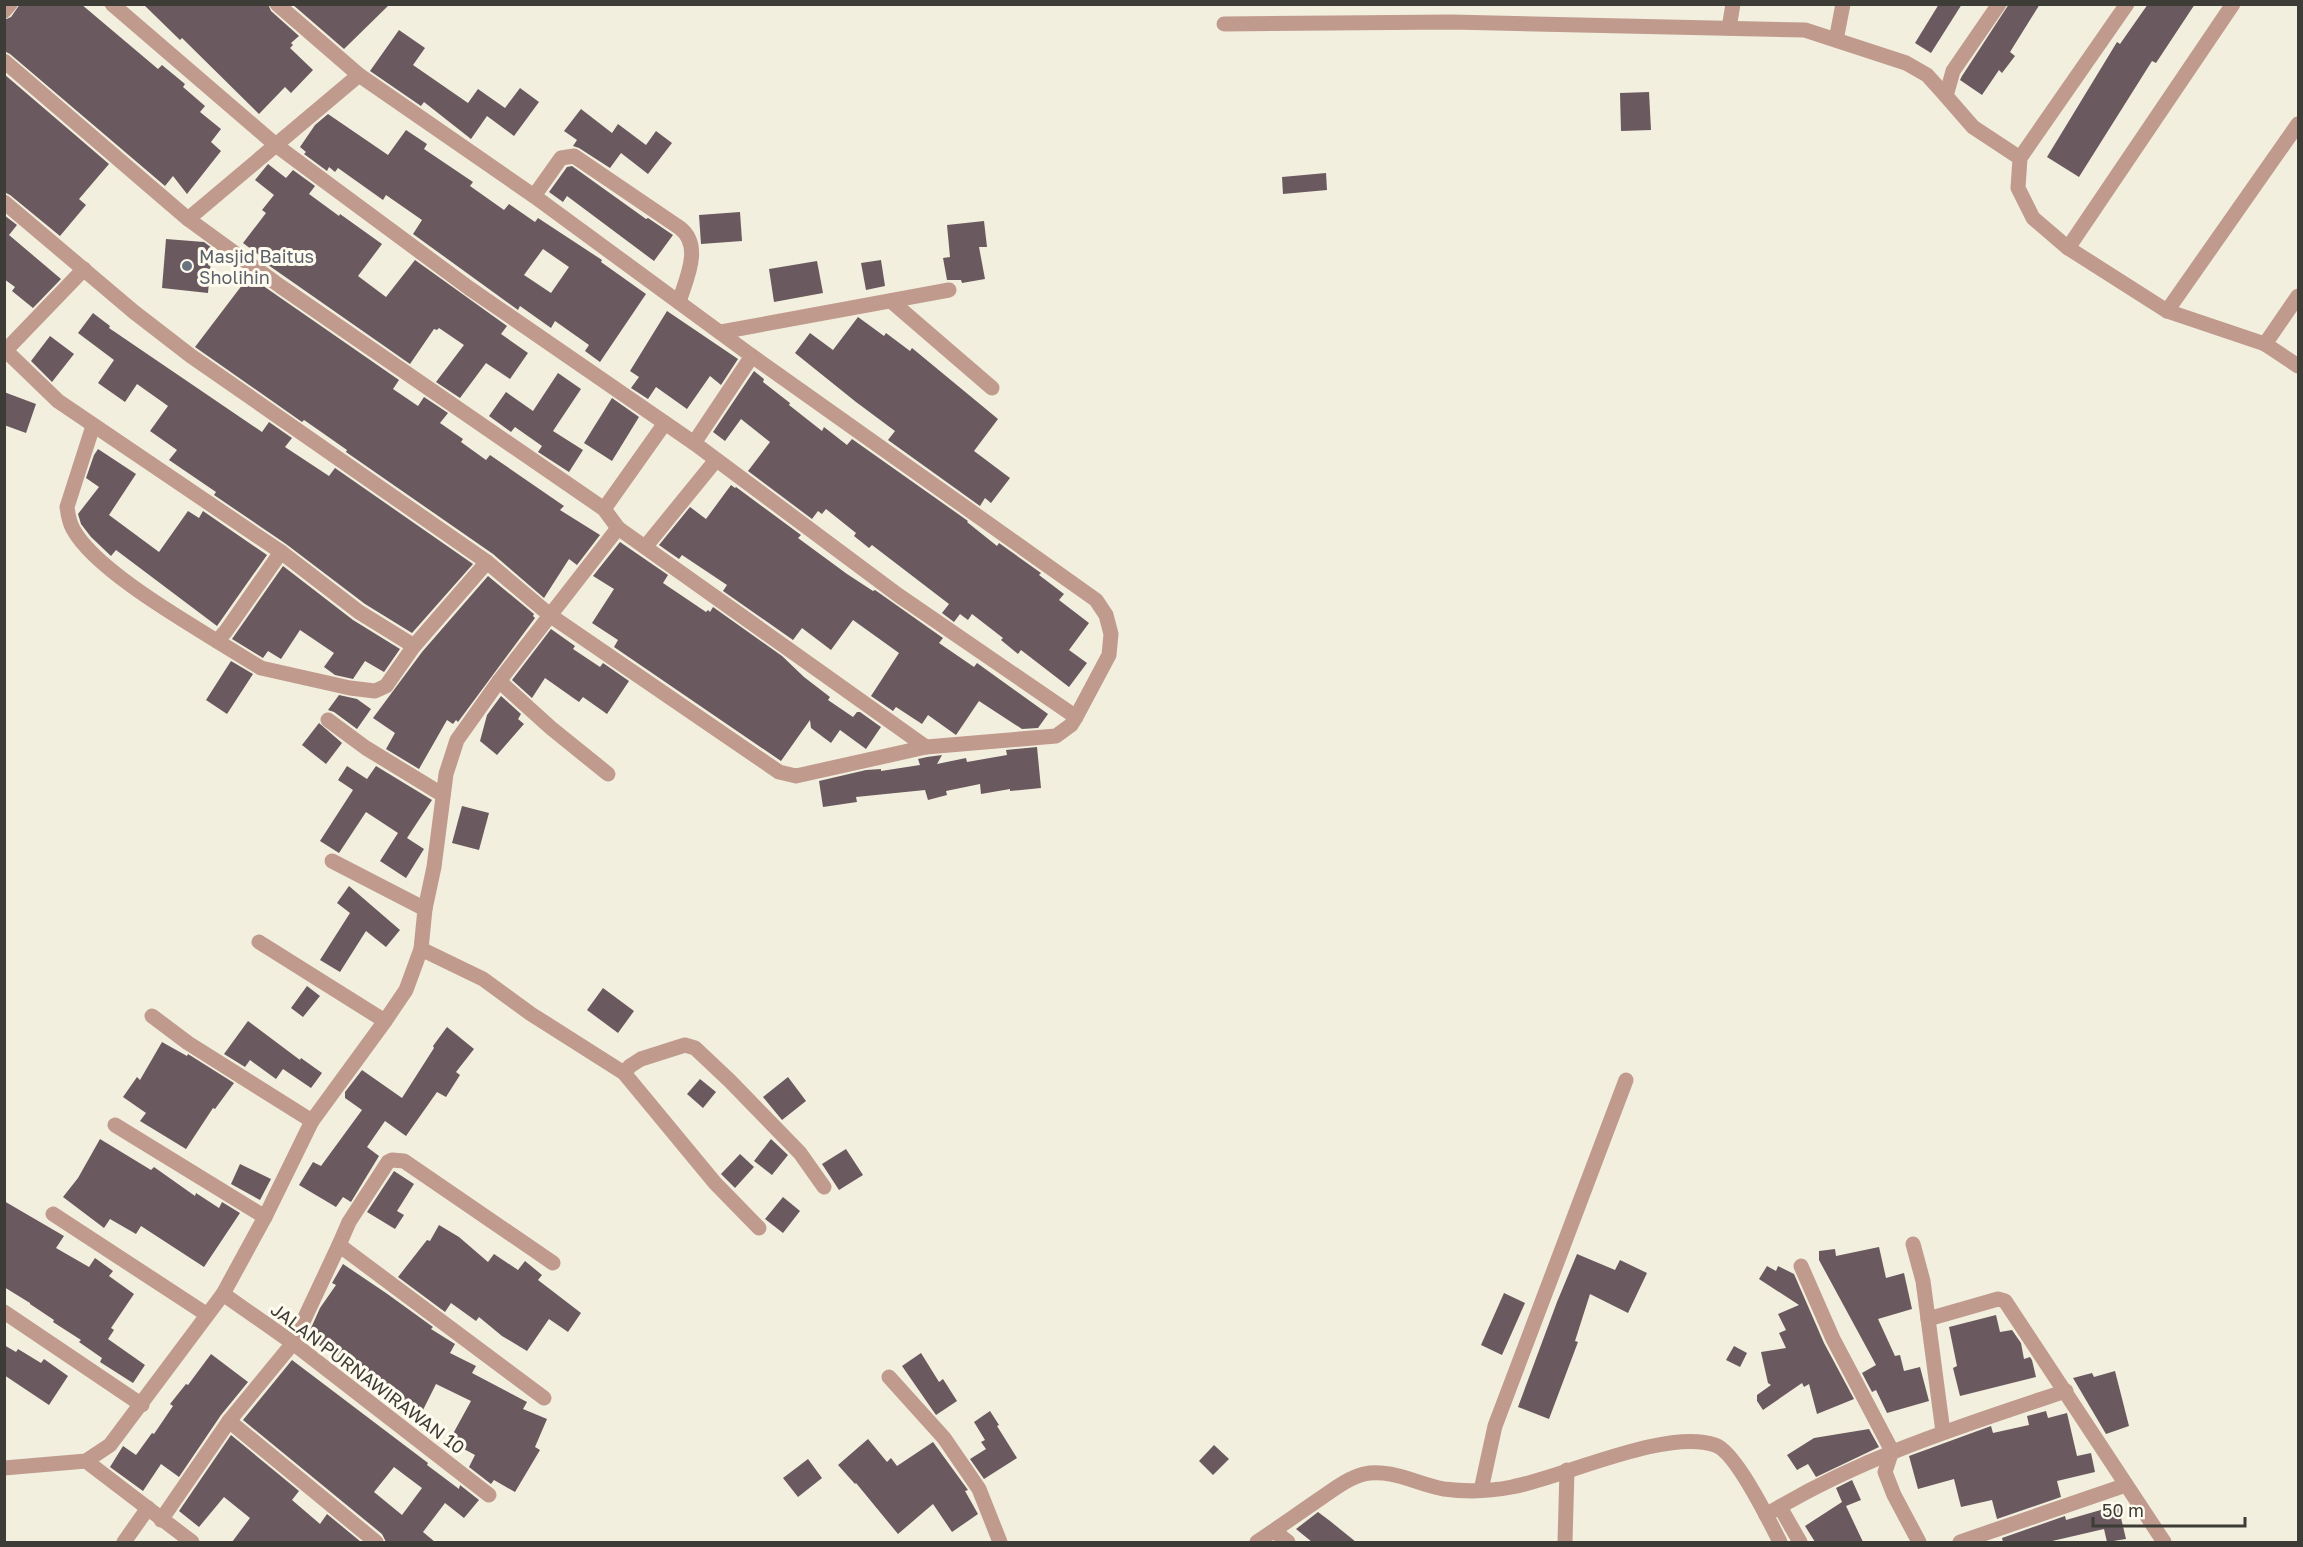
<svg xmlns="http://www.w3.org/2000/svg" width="2303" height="1547" viewBox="0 0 2303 1547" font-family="'Golos Text',sans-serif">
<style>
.building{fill:#6a5a60;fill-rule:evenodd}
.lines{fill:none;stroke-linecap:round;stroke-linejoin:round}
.minor{stroke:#c09b8d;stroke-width:15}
.worship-dot{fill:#6b7280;stroke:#fffcef;stroke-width:2}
.labels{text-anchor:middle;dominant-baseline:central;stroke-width:6;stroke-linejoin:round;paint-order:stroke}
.worship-label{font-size:18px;fill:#5b616d;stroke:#fffcef;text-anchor:start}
.street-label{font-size:18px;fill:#3d3c36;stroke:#fffcef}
</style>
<rect width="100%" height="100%" fill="#f2efdf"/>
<g class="building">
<path d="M20,4H81L158,69L162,65L185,84L183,87L205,106L200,112L221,129L211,142L221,151L187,194L173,176L165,186L10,54L4,51V20L11,17Z"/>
<path d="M143,4H268L271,11L299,36L291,43L293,45L290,48L313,70L291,93L285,87L259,114L182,38L180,40Z"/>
<path d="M292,4H390L344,49Z"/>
<path d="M1939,4H1962L1931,53L1915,43Z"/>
<path d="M2009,4H2040L2010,52L2015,56L2002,73L1999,70L1982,95L1960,80L1962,76Z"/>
<path d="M2148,4H2195L2156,63L2152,61L2079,177L2047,157L2117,42L2120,44Z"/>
<path d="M399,30L425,48L413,65L468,103L478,89L505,108L520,88L539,102L514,136L487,116L471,139L424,102L421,106L370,71Z"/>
<path d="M4,74L109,164L79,199L86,205L60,236L10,195L4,192Z"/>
<path d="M1649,92L1651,130L1621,131L1620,93Z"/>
<path d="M581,109L612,133L618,124L646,145L656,131L672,143L648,174L621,153L610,168L579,148L573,146L577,140L564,131Z"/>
<path d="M328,114L388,155L406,130L427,144L424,149L473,182L470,186L504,210L509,204L535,222L538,218L602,260L601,262L646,294L600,362L585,351L589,345L555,321L551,328L520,306L518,310L413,234L422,220L386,195L383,200L338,168L335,172L329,167L327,171L304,154L306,152L300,147L315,125ZM543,249L569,267L551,293L524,275Z"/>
<path d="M268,164L286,178L293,170L315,186L309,194L339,216L340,214L382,244L358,276L386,297L415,260L507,326L501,334L528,353L510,379L486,363L460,398L436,382L464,345L439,328L437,330L434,329L410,364L261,260L263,258L243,243L266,213L262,210L274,195L255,180Z"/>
<path d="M572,166L646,219L648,218L673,235L654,261L567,196L563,202L549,192L567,167Z"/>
<path d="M1326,173L1327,190L1283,194L1282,177Z"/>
<path d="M740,212L742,241L701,244L699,215Z"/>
<path d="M4,215L17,225L9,235L61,279L33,308L12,291L15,287L4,279Z"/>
<path d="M984,221L987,247H979L985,279L962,283L961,280H947L943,258L950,257L947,225Z"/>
<path d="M166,239L204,242L212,248L208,293L162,288Z"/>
<path d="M881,260L885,286L866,290L861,263Z"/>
<path d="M817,261L823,293L774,302L769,269Z"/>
<path d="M249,276L399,380L393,389L418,406L424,397L448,413L440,423L463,439L461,442L486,460L490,455L564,506L560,510L600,535L577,565L569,559L544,598L493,554L346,452L347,450L317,429L304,420L302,422L195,347Z"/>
<path d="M667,311L738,359L721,385L710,376L687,409L656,387L648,399L631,388L639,377L630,371Z"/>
<path d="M93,313L110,326L109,328L262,432L269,422L292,438L285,447L329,476L335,468L473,564L412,633L365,604L286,544L214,495L216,492L169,460L177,450L150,431L168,406L137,384L125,402L98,383L114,360L78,333Z"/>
<path d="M858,317L884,336L886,333L910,351L912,348L998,419L974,451L1010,478L991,503L985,498L980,506L888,440L895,431L856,402L795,353L810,333L833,350Z"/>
<path d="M50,336L74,354L52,382L31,361Z"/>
<path d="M754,371L764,379L763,382L790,403L789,405L822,431L824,427L847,445L852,439L968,521L967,522L997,546L999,543L1041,573L1039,575L1064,594L1059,600L1089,623L1069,650L1087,663L1069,687L1021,650L1018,654L1001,640L1003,638L972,614L968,620L960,614L954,622L942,613L949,604L872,545L869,548L854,536L856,533L826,509L822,514L818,511L812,519L748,471L770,442L741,419L725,441L713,432Z"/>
<path d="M558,373L581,389L553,431L583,450L569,472L538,452L542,446L515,427L511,432L489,416L506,392L533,411Z"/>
<path d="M4,392L36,404L26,433L4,425Z"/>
<path d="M612,398L639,417L612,461L584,443Z"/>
<path d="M98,449L136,474L109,515L159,552L188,511L199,518L203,511L267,555L217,626L116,550L111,556L91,537L81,524L78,514L99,487L86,478L94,455Z"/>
<path d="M731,485L735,488L736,487L801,535L798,538L847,574L873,591L875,590L943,638L939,643L974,667L977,663L1048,714L1038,728L1022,729L979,701L956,735L928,715L922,724L896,707L893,711L871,696L899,653L853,620L831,650L802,628L793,640L723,591L727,585L682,555L679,559L659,545L690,507L706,519Z"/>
<path d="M620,542L668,575L663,583L706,612L708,610L710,612L713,607L782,656L804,677L830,697L828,700L853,717L857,712H860L881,727L866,749L840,730L831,743L811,728L810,720L781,761L614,647L618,640L592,623L614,589L593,576Z"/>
<path d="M283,566L353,620L400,649L384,672L365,661L353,679L335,675L324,667L334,653L300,630L281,659L268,651L263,658L232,639Z"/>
<path d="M488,576L534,614L533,616L535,618L458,722L456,720L453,724L447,720L419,769L386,749L395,733L373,718L422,652Z"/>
<path d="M551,629L575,646L573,649L600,667L603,663L629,681L607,714L583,697L579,702L545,678L532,698L512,680Z"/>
<path d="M231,661L253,674L227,714L206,700Z"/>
<path d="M339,695L357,699L371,709L357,729L334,712L328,710Z"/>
<path d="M501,696L521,714L518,719L524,724L497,755L480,741L487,715Z"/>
<path d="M319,723L342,743L326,764L302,745Z"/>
<path d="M1037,747L1041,788L1010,791V789L981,794L980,784L946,791L947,795L928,800L925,790L856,797L857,802L823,807L819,781L866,770L881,769V771L920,765L918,759L927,757L942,755L937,764L966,758L967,762L1007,755L1006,750Z"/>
<path d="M347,766L367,779L376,766L432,800L407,838L424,849L406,878L380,861L398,833L366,812L339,853L320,841L353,790L338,780Z"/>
<path d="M462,806L489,813L479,850L452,843Z"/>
<path d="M349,886L400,930L386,947L366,931L340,972L320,960L350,913L337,903Z"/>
<path d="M307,986L320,996L303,1017L291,1008Z"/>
<path d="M603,988L634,1011L618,1033L587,1010Z"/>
<path d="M248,1021L300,1060L301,1058L322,1073L311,1088L283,1069L276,1079L250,1060L245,1067L224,1054Z"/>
<path d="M447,1027L474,1049L456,1072L460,1075L446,1097L437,1092L406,1136L385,1121L367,1147L379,1156L351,1202L343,1197L336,1207L299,1185L313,1162L321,1166L362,1110L345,1098V1092L362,1070L402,1098L434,1048L433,1046Z"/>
<path d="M162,1042L187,1056L188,1054L234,1083L215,1109L213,1108L186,1149L140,1121L146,1113L123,1097L137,1077L140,1080Z"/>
<path d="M788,1077L806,1101L782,1120L763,1097Z"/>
<path d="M700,1079L716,1092L703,1108L687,1094Z"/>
<path d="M100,1139L151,1170L154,1167L195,1196L196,1193L219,1208L222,1202L240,1213L204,1267L141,1226L136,1234L110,1219L104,1228L63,1197L78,1178Z"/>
<path d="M771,1139L788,1155L772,1175L754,1161Z"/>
<path d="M846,1149L863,1175L839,1190L822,1164Z"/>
<path d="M740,1154L754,1167L735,1188L721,1174Z"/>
<path d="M240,1164L271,1179L260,1200L231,1184Z"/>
<path d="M394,1171L414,1184L397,1211L404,1215L395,1229L367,1212Z"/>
<path d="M783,1197L800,1211L783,1233L765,1219Z"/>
<path d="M4,1201L64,1236L56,1248L89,1267L95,1258L113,1271L109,1276L134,1294L111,1328L114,1330L108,1339L145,1365L133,1383L100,1362L102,1358L79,1342L81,1340L53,1322L54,1320L30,1304V1303L4,1287Z"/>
<path d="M439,1225L459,1237L488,1262L494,1254L518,1270L525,1261L542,1275L538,1280L581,1313L568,1332L549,1319L527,1351L502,1336L479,1317L476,1321L451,1303L445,1312L398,1277L427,1240L430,1241Z"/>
<path d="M1879,1247L1886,1278L1904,1273L1912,1309L1878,1319L1895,1356L1900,1355L1904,1371L1920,1367L1929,1401L1887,1413L1876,1390L1872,1392L1862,1373L1876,1365L1819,1260V1251L1835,1249L1836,1256Z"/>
<path d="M1577,1254L1615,1270L1620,1260L1647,1273L1628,1313L1590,1294L1575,1341L1578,1342L1549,1419L1518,1407L1557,1302Z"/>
<path d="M343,1264L386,1293L433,1327L431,1329L455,1344L450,1353L476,1366L472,1373L527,1402L523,1409L547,1419L535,1447L540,1450L515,1492L494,1480L491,1484L469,1467L475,1455L449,1441L471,1401L436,1384L423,1410L399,1398L396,1402L354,1375L357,1370L307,1337L320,1308L336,1285L332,1283Z"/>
<path d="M1767,1266L1776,1271L1778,1266L1794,1274L1824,1343L1854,1399L1817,1414L1809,1384L1804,1387L1802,1383L1763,1410L1757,1401V1395L1771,1385L1768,1383L1761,1352L1786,1348L1779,1333L1786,1330L1778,1314L1799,1305L1759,1279Z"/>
<path d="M1504,1293L1525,1303L1502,1355L1481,1345Z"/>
<path d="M1996,1315L2000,1332L2012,1330L2021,1343L2024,1359L2030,1357L2032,1360L2036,1377L1960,1396L1953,1368L1957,1366L1949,1327Z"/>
<path d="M4,1345L16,1352L18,1349L41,1363L44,1359L68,1376L49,1405L4,1375Z"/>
<path d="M1734,1346L1747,1353L1740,1367L1726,1360Z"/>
<path d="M921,1353L939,1382L943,1379L957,1401L936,1415L902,1366Z"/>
<path d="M211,1354L248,1382L221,1415L179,1477L161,1464L143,1491L110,1467L123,1446L136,1455L152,1433L154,1434L173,1406L170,1404L186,1384L188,1385Z"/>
<path d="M292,1360L428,1463L427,1465L459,1489L460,1485L479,1500L464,1518L445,1503L423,1532L435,1542H386L382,1534L243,1420ZM394,1467L422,1488L402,1515L374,1492Z"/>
<path d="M2115,1371L2129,1426L2106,1434L2073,1378L2092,1373L2094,1377Z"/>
<path d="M990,1411L999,1425L997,1426L1017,1458L984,1479L970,1459L986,1449L981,1442L985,1440L974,1422Z"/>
<path d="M2046,1411L2048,1418L2067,1413L2077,1456L2091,1453L2095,1472L2057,1481L2061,1497L1997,1519L1992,1500L1961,1507L1954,1479L1918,1489L1909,1456L1991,1426L1993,1433L2029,1425L2027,1416Z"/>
<path d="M1869,1429L1879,1447L1816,1477L1808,1464L1797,1470L1787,1455L1814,1438Z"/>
<path d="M231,1435L299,1491L292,1500L320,1524L327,1514L361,1542H232L250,1518L224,1497L199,1527L179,1511Z"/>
<path d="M868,1439L887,1462L891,1458L897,1466L933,1442L968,1490L965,1491L978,1514L952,1532L933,1504L898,1534L856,1483L855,1484L838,1465Z"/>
<path d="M1214,1445L1229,1459L1213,1475L1199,1461Z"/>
<path d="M808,1459L822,1478L798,1497L783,1478Z"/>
<path d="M1852,1480L1861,1500L1846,1506L1863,1542H1815L1805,1526L1842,1502L1836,1488Z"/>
<path d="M2118,1505L2126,1539L2107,1542L2104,1529L2048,1542H2003L2002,1538L2065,1516L2066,1520Z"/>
<path d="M1318,1512L1330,1521L1356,1542H1312L1296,1529Z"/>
</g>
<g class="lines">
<g class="minor">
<path d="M112,4L277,146L469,288L694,443L898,595L1076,717"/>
<path d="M1999,4L1953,71L1946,96L1973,127L2020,158"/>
<path d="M2127,4L2020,158L2018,188L2033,218L2068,248L2167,311L2265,344L2298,366"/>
<path d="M4,11L10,4"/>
<path d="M1224,24L1452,22L1805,30L1906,63L1927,75L1946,96"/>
<path d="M1729,28L1733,4"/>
<path d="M1836,40L1843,4"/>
<path d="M4,61L188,219L280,286L604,509L618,528L926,747"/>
<path d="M534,196L561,158L574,156L680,228C703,246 686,279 679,302"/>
<path d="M4,202L134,312L191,356L487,562L551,616L779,772L796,776L926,747L1056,736L1071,725L1076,717L1109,655L1111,634L1106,615L1096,600L752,356L534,196L359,75L277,4"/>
<path d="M188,219L359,75"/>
<path d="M2068,248L2233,4"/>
<path d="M891,301L992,388"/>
<path d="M2167,311L2298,124"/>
<path d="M721,332L949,290"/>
<path d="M2265,344L2298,296"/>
<path d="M4,349L58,401L281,552L359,612L414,646L487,562"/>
<path d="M6,350L84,269"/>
<path d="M93,426L67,507C68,515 69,522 73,529C94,568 178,617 217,641"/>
<path d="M694,443L752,356"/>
<path d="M604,509L665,423"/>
<path d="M646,546L716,460"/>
<path d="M281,552L226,631L217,641L261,668L350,688L375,691L386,686L414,646"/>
<path d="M499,681L551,728L608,774"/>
<path d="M328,720L366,748L443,795"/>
<path d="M332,861L425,909"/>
<path d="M259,942L385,1021"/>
<path d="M421,949L483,979L531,1014L624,1073L630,1066L641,1059L685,1045L695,1048L730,1081L800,1153L824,1187"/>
<path d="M152,1016L188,1043L312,1121"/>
<path d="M624,1073L715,1183L759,1228"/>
<path d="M115,1125L265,1217"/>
<path d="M53,1214L206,1314"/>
<path d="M1913,1244L1923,1281L1943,1432"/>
<path d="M339,1245L349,1222L388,1162L392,1160L404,1161L553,1263"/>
<path d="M1801,1266L1833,1339L1892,1451L1885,1472L1894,1495L1919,1542"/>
<path d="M223,1294L293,1343L489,1495"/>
<path d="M4,1312L142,1405"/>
<path d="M1928,1319L1998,1299L2005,1301L2164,1542"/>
<path d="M889,1377L944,1438L979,1489L1000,1542"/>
<path d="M229,1421L293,1343L339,1245L544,1398"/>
<path d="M86,1461L192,1542"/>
<path d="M4,1468L86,1461L110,1445L223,1294L265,1217L312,1121L385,1021L406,990L421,949L425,909L434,867L446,774L457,740L499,681L618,528"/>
<path d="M1481,1490L1495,1426L1626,1080"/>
<path d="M1780,1507L1800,1542"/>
<path d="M1766,1515C1861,1457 1961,1426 2066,1391"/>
<path d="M161,1520L229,1421L376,1542"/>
<path d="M1274,1531L1288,1542"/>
<path d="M124,1542L148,1508"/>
<path d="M1257,1542C1278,1528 1299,1513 1321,1498C1334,1489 1348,1478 1364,1474C1391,1468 1419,1485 1444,1489C1466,1492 1491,1491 1512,1487C1564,1477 1666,1428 1715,1445C1735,1451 1770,1522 1780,1542"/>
<path d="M1565,1542L1567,1470"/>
<path d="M1960,1542L2126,1485"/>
</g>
</g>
<circle class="worship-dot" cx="187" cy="266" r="6"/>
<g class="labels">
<g class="worship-label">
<text x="199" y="256">Masjid Baitus<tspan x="199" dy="21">Sholihin</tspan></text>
</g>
<g class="street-label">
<text transform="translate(368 1378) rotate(37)">JALAN PURNAWIRAWAN 10</text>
</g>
</g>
<rect width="2303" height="1547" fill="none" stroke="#3d3c36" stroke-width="12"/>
<path d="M2093 1517v9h152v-9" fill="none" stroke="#3d3c36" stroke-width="3"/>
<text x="2102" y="1517" font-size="18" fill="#3d3c36" stroke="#fffcef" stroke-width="4.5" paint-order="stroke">50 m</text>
</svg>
